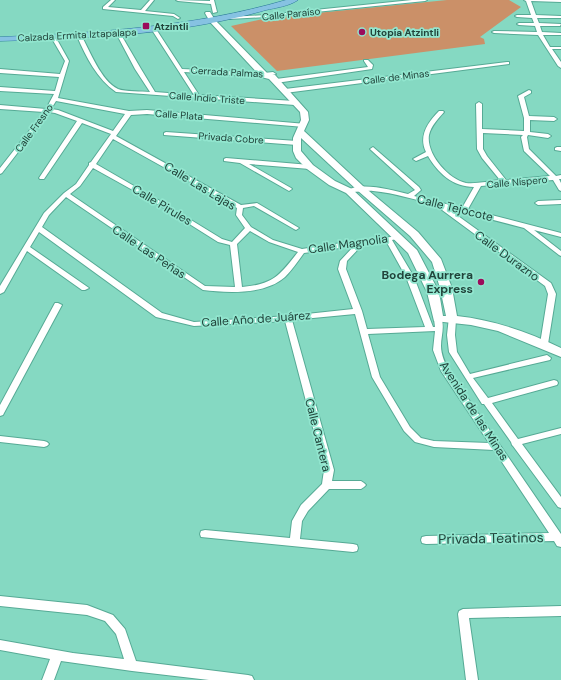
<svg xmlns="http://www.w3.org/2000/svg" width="561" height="680" viewBox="0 0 561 680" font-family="'DM Sans',sans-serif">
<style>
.green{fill:#cb9068}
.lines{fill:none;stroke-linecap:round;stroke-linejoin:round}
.street-casing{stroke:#56aa95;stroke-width:2}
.secondary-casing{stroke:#56aa95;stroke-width:2}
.primary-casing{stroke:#2e7c9b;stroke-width:1}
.street{fill:#fff;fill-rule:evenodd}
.secondary{fill:#fff;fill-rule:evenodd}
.primary{fill:#86c2e2;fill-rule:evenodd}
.poi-dot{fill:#9b0c5b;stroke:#92e6cf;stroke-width:1.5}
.labels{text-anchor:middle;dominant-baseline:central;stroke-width:3.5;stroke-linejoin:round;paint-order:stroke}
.far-street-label{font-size:10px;fill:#21443b;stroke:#92e6cf}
.far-poi-label{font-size:10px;font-weight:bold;fill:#21443b;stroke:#92e6cf;text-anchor:start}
.street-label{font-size:12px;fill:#21443b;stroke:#92e6cf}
.poi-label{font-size:12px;font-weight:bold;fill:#21443b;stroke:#92e6cf;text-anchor:end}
.near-street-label{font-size:14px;fill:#21443b;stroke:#92e6cf}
</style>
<rect width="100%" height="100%" fill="#85d9c2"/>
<path class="green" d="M447,0H509L521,7L480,37L484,39L485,44L277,71L231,26L267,18Z"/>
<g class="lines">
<g class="street-casing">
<g id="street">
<path d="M111,0H115L108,7L141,10L150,0H154L145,11L174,14L180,18L178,19L173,16L103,9V7Z"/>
<path d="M176,0L210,1V0H214L217,12L213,13L211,4L178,1Z"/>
<path d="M412,0H427L425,1L266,17L229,19L227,18L229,17L266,15Z"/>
<path d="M524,0H561V2L531,1L536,15L561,16V18H537L539,23L561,24L560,26H540L542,32L561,33V35H543L550,47H561V49H552L561,62V68L558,66L538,35L494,33L492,32L494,31L537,32L535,26L519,25L517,24L519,23H534L532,18L517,17L515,16L517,15H531L526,1Z"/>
<path d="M154,29H156L182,69L264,73L273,72L276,74L264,77L184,72L199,95L295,101L298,103L295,105L116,92C97,79 86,57 77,36L81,35C90,51 101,81 118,89C125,92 142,91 150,92L135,69L116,33L118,32L120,33L141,69L155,92L194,95L152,30Z"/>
<path d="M51,36H55L69,61L58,98L129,111L147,110L306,124V126L304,127L147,114L131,115L116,136L241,205L257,203L299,228L296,230L294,229L254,206L243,208L242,215L251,227L273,240L302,249L361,240L401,236L402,237L401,238L392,240L414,277L433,327H435L434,319L435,317H441C445,327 441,336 441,346C441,355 445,363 449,371L561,534V547L557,546L554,541L426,544L422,543L421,540L422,537L426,536L549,533L494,450L434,447L415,442L404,431L372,377L355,314L292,320L334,470L332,481H361L364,483L366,485L364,487L361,489H329L308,511L302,521L300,539L353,544L357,545L358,548L357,551L353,552L201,537L200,534L201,531L205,530L290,538L292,521L301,505L322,484L324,470L285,321L194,326L156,317L39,232L30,247L89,288L85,290H82L27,251L4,292L0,294V286L44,213L64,193L76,184L89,165V163L91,162L111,134L82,123L44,179H40L39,178L77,121L55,113L49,112L2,173L0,174V168L44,112L0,109V105L46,109L54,94L0,91V87L55,91L59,77L0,73V69L60,74L65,61L51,37ZM56,101L125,114L113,131L58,110L51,109ZM113,139L237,208L236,215L245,228L232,242L222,239L160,201L96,164ZM93,168L156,203L218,242L230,245L235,287L205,286L70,194L80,186ZM66,197L203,290C227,293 265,295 285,277C292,270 298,261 304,253L354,246L340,261L338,269L353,309L288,316L194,322L162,313L42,227L49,215ZM250,231L269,242L298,252C279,276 274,284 242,287L237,244ZM386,241L406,277L425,327L367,329L362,311L346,269L347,261L363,244ZM435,331L433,350L441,371L489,443L434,441L421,438L410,427L380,377L368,334Z"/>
<path d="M364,60H368L373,65L372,69L276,83L273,81L276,79L368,67L364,61Z"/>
<path d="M507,62H509V64L285,93L282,91L285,89Z"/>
<path d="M529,90L531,91V93L524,97L529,116L554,117L557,119L554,121L530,120V132L548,134L551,136L548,138L528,135L527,137L529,149L556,176L561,175V179H559L561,183V191L559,190L553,180L481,186L468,209L561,233V237L534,230L561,251V256L559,255L524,228L447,208L551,283L556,294L548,344L544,346L540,344L548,294L545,286L438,207L437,205C416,200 395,193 373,191C366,190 350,194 346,191C360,181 392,190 408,194L415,190L371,150L370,149L373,147L419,187L421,190L414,196L462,208L474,187C453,187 438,173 428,156L416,161L413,159L426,152C418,136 428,122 439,111H443L444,112C438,119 431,126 429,135C426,154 448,179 466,183C477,184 489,181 500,180L482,158L477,149L476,104L479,102L482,104V129L524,131V118L518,96ZM483,133L523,135L521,137L524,151L550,176L506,180L487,156L483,149Z"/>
<path d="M166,132L297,141L300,143L297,145L164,135V133Z"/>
<path d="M557,147H561V151L555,150V148Z"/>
<path d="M226,158L310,165L313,167L310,169L249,164L291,188L292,189L289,191L240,163L224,161V159Z"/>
<path d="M561,200V204L538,205L535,203L538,201Z"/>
<path d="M55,303H58L62,305L4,413L3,415L0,416V405Z"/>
<path d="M449,317H455L456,319L455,335L457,352L470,374L547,355L551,358L550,360L473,378L488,398L554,380L557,381L558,383L557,385L492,403L518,439L561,428V434L522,444L561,497V508L558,507L513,446L512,445L511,442L484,404H482L449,352L447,335Z"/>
<path d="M0,436L44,441L47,442L49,444L47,446L44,447L0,442Z"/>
<path d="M0,596L87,605L113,615L125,629L136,661L248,675L252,676L254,680H209L132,671L61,661L54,680H42L50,659L0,650V640L73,653L124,659L116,634L105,621L87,615L0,606Z"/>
<path d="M561,606V616L469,618L478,680H466L458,614L459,611L463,609Z"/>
</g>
</g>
<g class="secondary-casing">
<path id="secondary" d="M206,12H210L215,20L267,73L275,75L308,112L309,120L304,131L363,186L418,232L441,259L452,288L457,316C494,320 528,332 561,348V357L498,331L471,325L434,321L427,292L408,253L346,193L329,185L307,169L296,158L293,151V138L301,120L300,112L269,79L261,77L210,22L205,13ZM301,138L357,190L410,236L432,262L440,288L446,316H443L439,292L417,250L352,189L335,181L313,165L301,151Z"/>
</g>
<g class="primary-casing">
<path id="primary" d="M286,0H298C290,6 275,8 266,10C180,35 89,38 0,41V37C97,33 193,27 286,0Z"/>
</g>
<use href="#street" class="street"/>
<use href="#secondary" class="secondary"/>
<use href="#primary" class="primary"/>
</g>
<g class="poi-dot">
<rect x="142" y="22" width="8" height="8" rx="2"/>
<circle cx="362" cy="32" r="4"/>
<circle cx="481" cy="282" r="4"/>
</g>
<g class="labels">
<g class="far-street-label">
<text transform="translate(291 14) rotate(-6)">Calle Paraíso</text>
<text transform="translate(77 35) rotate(-3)">Calzada Ermita Iztapalapa</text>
<text transform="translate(227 72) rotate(3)">Cerrada Palmas</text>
<text transform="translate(396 77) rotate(-7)">Calle de Minas</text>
<text transform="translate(207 98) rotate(4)">Calle Indio Triste</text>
<text transform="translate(179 115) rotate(4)">Calle Plata</text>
<text transform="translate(34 128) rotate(-54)">Calle Fresno</text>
<text transform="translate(231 138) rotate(4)">Privada Cobre</text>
<text transform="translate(517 182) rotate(-5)">Calle Níspero</text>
</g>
<g class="far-poi-label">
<text x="154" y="26">Atzintli</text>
<text x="370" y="32">Utopía Atzintli</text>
</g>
<g class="street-label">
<text transform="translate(200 186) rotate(31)">Calle Las Lajas</text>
<text transform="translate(162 205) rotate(31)">Calle Pirules</text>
<text transform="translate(455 208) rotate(14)">Calle Tejocote</text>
<text transform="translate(348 244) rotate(-8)">Calle Magnolia</text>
<text transform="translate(149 252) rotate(34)">Calle Las Peñas</text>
<text transform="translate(507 256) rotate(36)">Calle Durazno</text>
<text transform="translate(256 319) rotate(-4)">Calle Año de Juárez</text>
<text transform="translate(474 411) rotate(57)">Avenida de las Minas</text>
<text transform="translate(318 435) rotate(76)">Calle Cantera</text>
</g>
<g class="poi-label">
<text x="473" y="275">Bodega Aurrera<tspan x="473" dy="14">Express</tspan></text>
</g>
<g class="near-street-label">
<text transform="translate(491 538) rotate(-1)">Privada Teatinos</text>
</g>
</g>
</svg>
